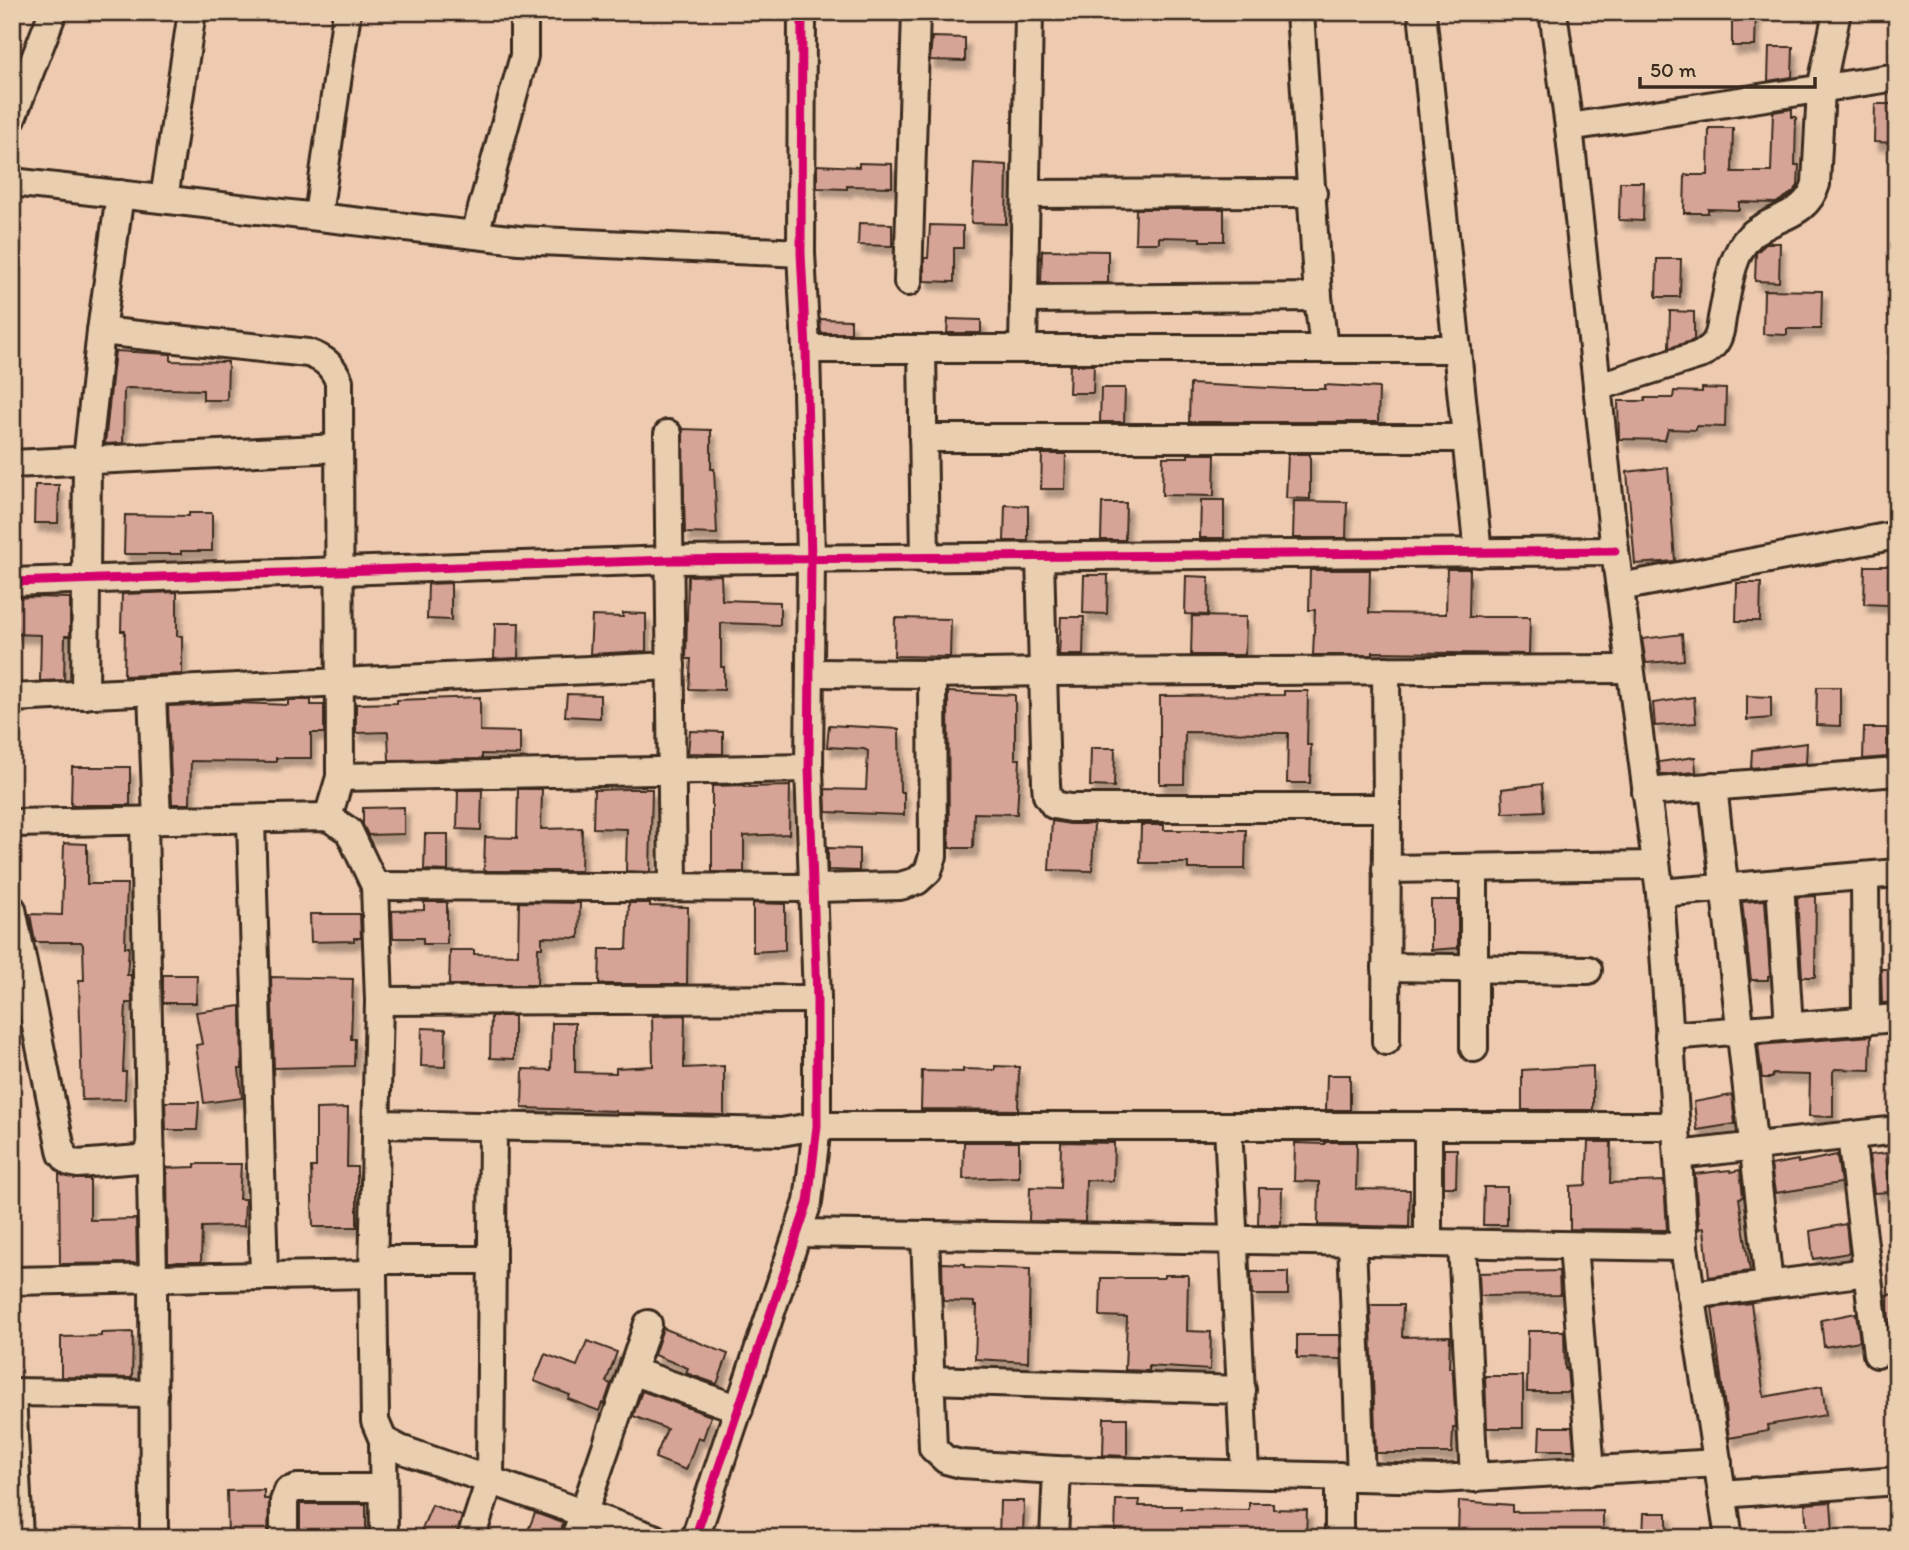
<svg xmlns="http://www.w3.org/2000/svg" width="1909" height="1550" viewBox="0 0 1909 1550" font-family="Itim,sans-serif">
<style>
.building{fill:#d6a496;stroke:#3b2a1e;stroke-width:2;filter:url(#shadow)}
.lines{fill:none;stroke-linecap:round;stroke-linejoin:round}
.minor-casing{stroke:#3b2a1e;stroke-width:32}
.minor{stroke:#e9ceb0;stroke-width:26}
.cycleway-casing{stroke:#e9ceb0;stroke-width:13}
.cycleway{stroke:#d6006c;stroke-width:9}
</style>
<defs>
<filter id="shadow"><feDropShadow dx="4.5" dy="8" stdDeviation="2" flood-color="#0004"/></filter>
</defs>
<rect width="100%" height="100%" fill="#eecab0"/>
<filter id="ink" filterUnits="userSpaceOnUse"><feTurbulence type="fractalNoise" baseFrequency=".0143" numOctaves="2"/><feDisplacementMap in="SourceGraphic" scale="14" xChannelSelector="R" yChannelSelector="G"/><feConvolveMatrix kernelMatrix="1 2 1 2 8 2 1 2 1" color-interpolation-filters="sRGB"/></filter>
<g filter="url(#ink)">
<g class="building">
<path d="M1732,12H1756L1755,46H1732Z"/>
<path d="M932,37L965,38V61L930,60Z"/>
<path d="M1769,47H1793L1792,77L1768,81Z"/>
<path d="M1875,104H1897V143L1874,142Z"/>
<path d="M1792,109V117H1796L1795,165H1799L1798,186L1793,192L1776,203L1739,202V210L1708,209V213H1684L1685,175H1708L1709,128H1733L1732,172H1771L1773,112Z"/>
<path d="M859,163L892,164V187L847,186V189L817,188V165L859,167Z"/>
<path d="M974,163L1007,165L1006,224L971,223Z"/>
<path d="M1620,182H1644L1643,221L1619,220Z"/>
<path d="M1136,209H1224V241H1200V238L1159,237V243H1135Z"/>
<path d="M859,223L892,224V246L858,245Z"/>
<path d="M930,225L963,226V248H954V282L924,281V258H928Z"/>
<path d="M1767,243H1780L1779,282L1755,281L1756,253Z"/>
<path d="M1042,250L1108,251V283H1041Z"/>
<path d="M1657,259H1681L1680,297H1656Z"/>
<path d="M1764,290L1822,291L1821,329H1787V335L1763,334Z"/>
<path d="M1670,311L1694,312V340L1669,348Z"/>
<path d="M820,319L851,320V333H821Z"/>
<path d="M948,319L981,320V333H947Z"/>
<path d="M115,351L171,354V361L228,362L227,400H203V390L127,388L124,390L123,443L105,444Z"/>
<path d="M1070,365H1094L1093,393H1069Z"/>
<path d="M1190,384L1288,389H1325V385L1379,388L1378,422H1189Z"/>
<path d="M1101,388H1125L1124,422H1100Z"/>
<path d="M1702,388L1726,389L1725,427L1696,426V430L1668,429L1665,440L1619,439L1618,401H1645V398H1673L1674,391L1702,392Z"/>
<path d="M682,429L711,430V469H714L717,534L685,533Z"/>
<path d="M1042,454H1066L1065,489H1041Z"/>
<path d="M1188,454H1215L1214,496L1162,495L1163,457H1188Z"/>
<path d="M1288,454H1310V499L1286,498Z"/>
<path d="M1668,467L1675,561L1635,564L1627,472Z"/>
<path d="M35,485H59L58,523H34Z"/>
<path d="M1201,500H1224V538H1200Z"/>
<path d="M1294,501L1347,502L1346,538H1293Z"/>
<path d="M1102,503H1126L1125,540H1101Z"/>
<path d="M1005,505L1028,506V541H1004Z"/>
<path d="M189,513H212V551H181V554H124L125,515L189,516Z"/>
<path d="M1865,566H1889L1888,605L1864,604Z"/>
<path d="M1447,569H1470L1469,617H1530L1529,654L1373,652V655H1313L1315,610H1309L1310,570H1370L1369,613L1446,614Z"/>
<path d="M721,575L722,600L780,602V625L721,623V667H724V690L689,689L691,659H686L688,576Z"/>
<path d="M1084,575H1108L1107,614L1083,613Z"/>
<path d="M1186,576L1209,577L1208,615L1185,614Z"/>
<path d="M451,583V620L427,619L428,584Z"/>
<path d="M1737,583H1761L1760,621H1736Z"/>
<path d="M177,592V636H182V674L124,676L125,631H121L122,594Z"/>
<path d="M33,597L70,598V636H65L64,680L40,681L41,635L12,634V598Z"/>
<path d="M623,613L646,614V651L590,654L592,616L623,617Z"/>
<path d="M1192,616L1246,617L1245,655H1191Z"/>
<path d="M1061,617H1084L1083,655H1059Z"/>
<path d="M895,618L951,619L950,657L894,656Z"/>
<path d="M495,623H519L518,658L494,659Z"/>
<path d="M1682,634L1684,660L1646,663L1642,639Z"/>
<path d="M1817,687H1840V726L1816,725Z"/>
<path d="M1284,691H1308L1307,745H1311L1310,783H1287L1288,733L1185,732L1184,784H1160V696L1284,695Z"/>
<path d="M948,692L1015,695V759H1020L1017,814L974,813L973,848H949Z"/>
<path d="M567,694L600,695V718L565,716Z"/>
<path d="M1747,696L1771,697V718L1747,720Z"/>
<path d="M480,697V731L520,732V755L482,754V759L389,760L388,732L356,733V704L397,703V700Z"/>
<path d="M1694,697L1696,723L1655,726L1653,703Z"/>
<path d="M288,700H311V705H324V733H311V758H276V762L191,761L190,804H172L168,706L240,703L288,705Z"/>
<path d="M829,725L899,729L900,792H904V815L826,812L825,789L866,790L868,751L864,749L827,747Z"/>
<path d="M1864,728H1887V757L1863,759Z"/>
<path d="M690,731L723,732V754L688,753Z"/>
<path d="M1807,743L1806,763L1751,768L1752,750Z"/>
<path d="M1091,748H1115L1114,787L1090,786Z"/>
<path d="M1695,757L1696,772L1660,775L1659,762Z"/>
<path d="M72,767H130V805H71Z"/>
<path d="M1542,784L1544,811L1503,813L1502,789Z"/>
<path d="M744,785V787L790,786L789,834L744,836V872H712V786Z"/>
<path d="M518,789H542L541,829L582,828L581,871H484L485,837L517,838Z"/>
<path d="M628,789H652L650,872L626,871L627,829L593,828L594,790Z"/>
<path d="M458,790H482L481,830L457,829Z"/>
<path d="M404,807V834L368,835L363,825V808Z"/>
<path d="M1052,821L1070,824H1094L1092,871L1049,870Z"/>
<path d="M1141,825H1164V830H1246L1245,869H1188V863H1140Z"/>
<path d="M425,834H448V871L424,870Z"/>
<path d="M64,843L87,844V884H127L125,947H129L127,975H131L132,1003H126L123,1072H126L125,1099L82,1100L79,980H84L83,945L81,942H35L30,914L62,915Z"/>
<path d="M828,848L859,849V871L828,870Z"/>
<path d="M1816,896L1815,977H1802L1797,897Z"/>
<path d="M1431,900H1458V948L1431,950Z"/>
<path d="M1765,900L1770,976H1768V980H1751L1742,902Z"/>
<path d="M424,902H447V944H423V938H393L392,911L424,910Z"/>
<path d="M519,902L580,903L579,938L542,937V948H538L537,985H449L450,950H474V954L518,955Z"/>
<path d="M629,903H650V906L688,907L687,984H599L600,949H627Z"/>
<path d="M753,903L785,904V950L753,952Z"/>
<path d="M310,914H360L361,938H354V941L311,942Z"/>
<path d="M1881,969H1897V1002L1882,1003Z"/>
<path d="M163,975H197L196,1003H163Z"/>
<path d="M271,977L353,979L351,1039H355L354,1066L274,1068Z"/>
<path d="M241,1006L242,1069H239L242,1098L204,1103L196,1045L202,1044L196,1012Z"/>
<path d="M685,1015L684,1068L724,1066V1115L616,1113V1111L522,1108L523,1069L551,1070L552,1023H575V1072L616,1073V1068L653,1066L652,1016Z"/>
<path d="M491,1016H514V1059L490,1058Z"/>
<path d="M422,1028L446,1029L445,1067L421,1066Z"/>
<path d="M1871,1036L1870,1070L1835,1069L1833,1072V1117L1809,1116L1810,1075L1773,1074L1772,1078H1762L1758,1045Z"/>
<path d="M995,1066L1019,1067L1018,1110L921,1109L922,1071L963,1072V1069L995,1070Z"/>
<path d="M1593,1066V1110H1522V1070Z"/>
<path d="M1327,1075H1350V1110H1326Z"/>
<path d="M1732,1095L1735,1124L1697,1130L1694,1102Z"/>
<path d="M165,1102H199L197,1130H166Z"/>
<path d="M348,1108L347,1167H357V1227H313L311,1167H316V1109Z"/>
<path d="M964,1142H1019V1177L963,1179Z"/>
<path d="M1061,1142L1114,1143L1113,1181L1086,1180L1085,1222L1029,1221L1030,1187L1060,1188Z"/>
<path d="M1325,1142H1357L1356,1189L1410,1190L1409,1227L1318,1225L1319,1182L1294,1181L1295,1143L1325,1144Z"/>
<path d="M1588,1142H1611L1610,1183L1664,1181L1667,1230L1570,1229V1186L1586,1185Z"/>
<path d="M1444,1149H1457L1456,1187H1444Z"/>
<path d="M1886,1153L1889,1192L1874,1193L1869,1155Z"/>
<path d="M1837,1155L1841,1183L1775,1193L1771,1165L1798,1160V1163Z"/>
<path d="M195,1164H241L239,1199H245L244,1226L202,1227L201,1262H168L167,1168L195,1167Z"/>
<path d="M1730,1170L1731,1172L1740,1170L1743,1197L1739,1198L1750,1271L1709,1277L1704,1228L1699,1229L1695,1174Z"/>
<path d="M59,1173L75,1179H90V1220L136,1219L137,1263L60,1264Z"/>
<path d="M1484,1187H1507V1225H1483Z"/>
<path d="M1259,1188H1282L1281,1225H1258Z"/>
<path d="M1846,1224L1849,1253L1813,1259L1810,1231Z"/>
<path d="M942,1263L965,1264V1267L1030,1269L1028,1362L975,1359L977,1306H974V1302L943,1301Z"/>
<path d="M1559,1271L1560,1295L1480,1296L1479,1273Z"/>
<path d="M1251,1272H1288V1295H1252Z"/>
<path d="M1164,1275H1188L1187,1331L1211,1332L1210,1370L1149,1366V1371L1125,1370L1127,1317L1100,1316L1101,1278H1164Z"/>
<path d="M1897,1294V1333H1890L1886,1295Z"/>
<path d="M1751,1303L1764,1397L1822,1386L1826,1415L1767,1425L1768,1431L1729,1438L1712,1308Z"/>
<path d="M1370,1305H1403L1402,1337L1450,1336L1449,1368H1452L1453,1376L1456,1428H1453L1452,1453H1376Z"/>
<path d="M1856,1313L1860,1341L1824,1347L1821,1320Z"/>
<path d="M663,1328L728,1354L717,1384L686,1373L688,1368L654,1355Z"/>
<path d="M1528,1331H1564L1565,1369L1567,1368L1569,1392H1527Z"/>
<path d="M133,1332L132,1378L61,1377V1337L101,1336V1333Z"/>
<path d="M1297,1335H1340L1341,1359L1297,1358Z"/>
<path d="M587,1341L617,1352L606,1382L611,1384L604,1404L602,1403L599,1411L568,1399L570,1395L534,1381L545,1354L577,1366Z"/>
<path d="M1485,1376H1523V1428H1487Z"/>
<path d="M642,1391L711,1416L703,1439L698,1437L686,1470L655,1458L667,1429L633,1416Z"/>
<path d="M1104,1418H1127V1456L1103,1455Z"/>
<path d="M1540,1427H1572L1574,1450H1539Z"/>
<path d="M264,1490V1499H269L268,1538H228L227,1491Z"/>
<path d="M1116,1500H1140L1139,1506H1181V1509L1249,1510V1503H1273V1509L1307,1510L1306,1538H1115Z"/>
<path d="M1000,1501H1024L1023,1538H999Z"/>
<path d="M1459,1501L1512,1505V1512L1603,1511V1538H1458Z"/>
<path d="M1831,1502L1833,1533L1807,1535L1805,1504Z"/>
<rect x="300" y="1504" width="66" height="34"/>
<path d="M432,1505L462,1516L456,1538H438L421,1531Z"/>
<path d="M535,1513L563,1523L560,1538H525Z"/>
<path d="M1644,1513H1667V1538H1643Z"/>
</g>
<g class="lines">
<g class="minor-casing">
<g id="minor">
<path d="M1300,12L1318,297L1324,349"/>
<path d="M1422,12L1478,553"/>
<path d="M1553,12L1569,127L1615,551L1660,893L1684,1247L1729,1538"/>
<path d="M12,118L53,12"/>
<path d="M1569,127L1897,77"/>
<path d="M12,182L519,240L801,253"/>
<path d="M1026,194L1313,193"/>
<path d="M164,199L192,12"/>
<path d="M318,215L347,12"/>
<path d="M475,234L524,56V12"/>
<path d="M908,282L916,12"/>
<path d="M1023,299L1318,297"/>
<path d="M101,331L308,353C325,359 332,365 339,381L340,777L328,817"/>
<path d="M806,349H1457"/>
<path d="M922,349L925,559"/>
<path d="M1023,349L1029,12"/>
<path d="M1597,387L1702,354C1706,351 1712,347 1714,344C1720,337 1721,326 1722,318C1728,291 1730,256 1750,236C1773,215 1806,218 1816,184L1821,89L1837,12"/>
<path d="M668,434L673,887"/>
<path d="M923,438H1466"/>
<path d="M12,464L339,448"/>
<path d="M1040,557L1046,784L1047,795L1054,805L1070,808H1387L1386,670"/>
<path d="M12,582L671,560L1615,551"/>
<path d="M1620,587L1897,535"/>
<path d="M810,673L932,674L1043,672L1630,669"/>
<path d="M152,692L157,821"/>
<path d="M85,695L87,460L101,331L120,194"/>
<path d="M12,698L671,666"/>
<path d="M340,777L809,768"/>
<path d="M1713,786L1769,1284"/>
<path d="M1646,792L1897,772"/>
<path d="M251,820L264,1275"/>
<path d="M144,821L153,1277L154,1538"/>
<path d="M12,823L328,817L349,831L375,886L379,1001L373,1274L375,1421L383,1440L400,1449L654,1538"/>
<path d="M1474,868V1048"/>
<path d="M1386,869L1656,865"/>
<path d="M1865,876L1866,1021"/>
<path d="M1780,883L1789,1027"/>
<path d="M375,886L815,888L900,886L917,881L928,871L933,856L932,674"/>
<path d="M1660,893L1897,873"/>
<path d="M12,909L62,1154L69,1162L78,1164L151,1158"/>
<path d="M1386,967L1588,970"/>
<path d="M379,1001L817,999"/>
<path d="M1669,1036L1897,1018"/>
<path d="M1386,1041L1387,808"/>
<path d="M378,1124L781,1132L817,1126H1676"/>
<path d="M1228,1126L1245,1474"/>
<path d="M1851,1136L1877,1354"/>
<path d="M1678,1155L1897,1130"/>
<path d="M798,1233L1684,1247"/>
<path d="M925,1235L933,1448L946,1460L961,1464L1057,1470L1439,1479L1718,1463"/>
<path d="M1352,1242L1361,1477"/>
<path d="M1428,1243V1126"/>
<path d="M1462,1244L1474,1478"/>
<path d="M1573,1246L1591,1471"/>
<path d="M374,1260H492"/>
<path d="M12,1281L373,1274"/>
<path d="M1691,1295L1867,1272"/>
<path d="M632,1371L739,1409"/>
<path d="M930,1380L1242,1390"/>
<path d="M12,1392L154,1394"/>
<path d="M12,1394L19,1538"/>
<path d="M383,1440L384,1538"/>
<path d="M1722,1494L1897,1481"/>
<path d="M284,1538V1501L288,1491L297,1488H383"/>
<path d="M471,1538L490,1480L493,1126"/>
<path d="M575,1538L648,1324"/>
<path d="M695,1538L808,1202L817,1126V999L809,768L811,559L806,349L801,253L802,12"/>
<path d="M1054,1538L1057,1470"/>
<path d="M1339,1538V1476"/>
</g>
</g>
<use href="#minor" class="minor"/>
<g class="cycleway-casing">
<g id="cycleway">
<path d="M12,582L671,560L1615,551"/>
<path d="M695,1538L808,1202L817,1126V999L809,768L811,559L806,349L801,253L802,12"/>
</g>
</g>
<use href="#cycleway" class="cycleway"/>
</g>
</g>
<rect width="1909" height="1550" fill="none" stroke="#e9ceb0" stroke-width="42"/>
<rect x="21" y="21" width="1867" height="1508" fill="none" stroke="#3b2a1e" stroke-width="2.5" filter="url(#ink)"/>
<path d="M1640 77v10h175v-10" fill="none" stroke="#3b2a1e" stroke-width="3.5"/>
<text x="1650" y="77" font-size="21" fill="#3b2a1e" stroke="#e9ceb0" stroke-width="5" paint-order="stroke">50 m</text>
</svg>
